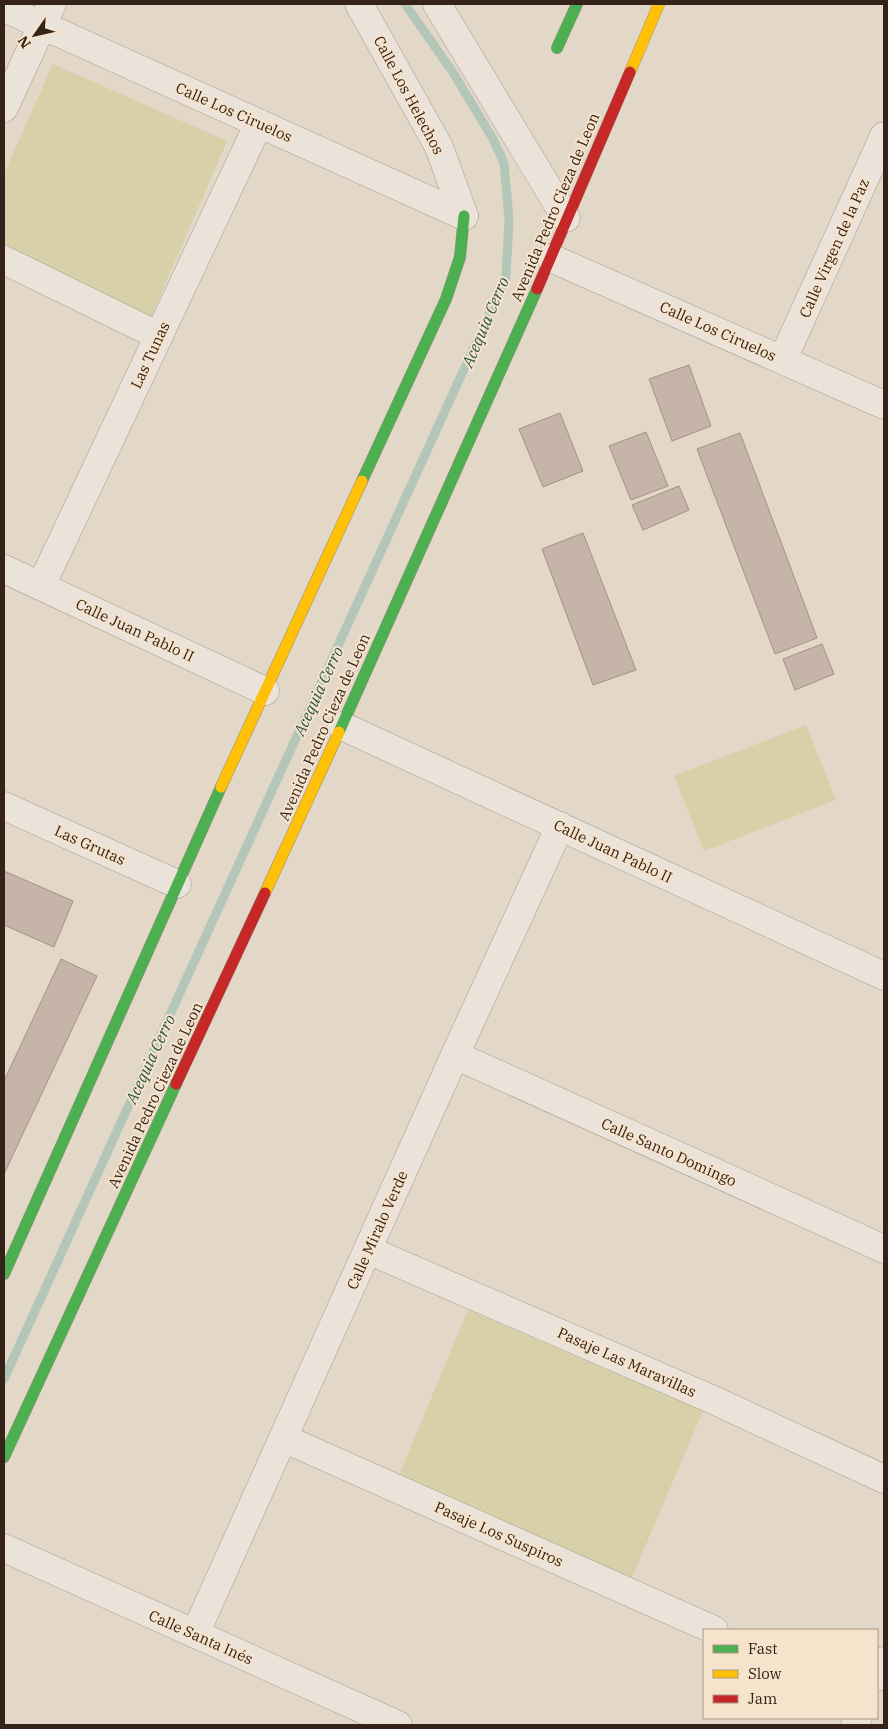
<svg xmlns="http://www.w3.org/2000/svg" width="888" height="1729" viewBox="0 0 888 1729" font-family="'IBM Plex Serif',serif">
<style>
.green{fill:#d7d0a8}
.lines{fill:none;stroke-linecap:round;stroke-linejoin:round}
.stream{stroke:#b3c6b8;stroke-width:9}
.building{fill:#c7b4a8;stroke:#a29287}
.street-casing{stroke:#a79c91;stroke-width:29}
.fast-casing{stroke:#978c81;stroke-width:12}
.slow-casing{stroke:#978c81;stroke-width:12}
.jam-casing{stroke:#978c81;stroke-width:12}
.street{stroke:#ebe3d9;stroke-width:28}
.fast{stroke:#4caf50;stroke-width:11}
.slow{stroke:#ffc107;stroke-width:11}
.jam{stroke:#c62828;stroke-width:11}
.labels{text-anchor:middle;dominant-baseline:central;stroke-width:4;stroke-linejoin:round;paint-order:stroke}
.street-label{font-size:15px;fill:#35231a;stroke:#f6e3cb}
.water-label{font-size:16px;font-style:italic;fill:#29554c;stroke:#f6e3cb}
</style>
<rect width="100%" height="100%" fill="#e3d7c7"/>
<g class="green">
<path d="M53,64L227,141L151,317L4,246V174Z"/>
<path d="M806,725L836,800L704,851L674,776Z"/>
<path d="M468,1310L703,1411L630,1582L397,1480Z"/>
</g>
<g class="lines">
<path class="stream" d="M4,1379L506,277L509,219L504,163L493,139L452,71L405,4"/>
</g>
<g class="building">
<path d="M689,365L711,426L672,441L649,379Z"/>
<path d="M560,413L583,471L543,487L519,429Z"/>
<path d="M646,432L668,486L631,500L609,446Z"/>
<path d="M740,433L817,638L775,654L697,449Z"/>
<path d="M679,486L689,510L643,530L632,505Z"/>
<path d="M583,533L636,670L593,685L542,549Z"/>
<path d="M822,644L834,674L795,690L783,659Z"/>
<path d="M4,871L73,901L54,947L4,925Z"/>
<path d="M61,959L97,976L4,1174V1081Z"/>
</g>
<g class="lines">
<g class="street-casing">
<g id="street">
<path d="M359,4L439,147L464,216"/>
<path d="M437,4L566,218"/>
<path d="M4,8L464,216"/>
<path d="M4,108L52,4"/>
<path d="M551,258L884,405"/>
<path d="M4,260L159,336"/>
<path d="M783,359L884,136"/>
<path d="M4,569L265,691"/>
<path d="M41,586L259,123"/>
<path d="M342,726L884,976"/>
<path d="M4,806L177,884"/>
<path d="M455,1055L884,1249"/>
<path d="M368,1250L709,1398L884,1479"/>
<path d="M283,1438L714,1630"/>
<path d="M4,1548L398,1725"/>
<path d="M195,1634L455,1055L560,826"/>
<path d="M877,1677L884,1661"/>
<path d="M855,1725L858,1718"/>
</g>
</g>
<g class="fast-casing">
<g id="fast">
<path d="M557,48L577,4"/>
<path d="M362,481L446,299L460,257L464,216"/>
<path d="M339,732L537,289"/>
<path d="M4,1274L221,787"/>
<path d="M4,1457L176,1084"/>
</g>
</g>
<g class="slow-casing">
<g id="slow">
<path d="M630,72L659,4"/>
<path d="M221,787L362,481"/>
<path d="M265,893L339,732"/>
</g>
</g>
<g class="jam-casing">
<g id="jam">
<path d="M537,289L630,72"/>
<path d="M176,1084L265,893"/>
</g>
</g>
<use href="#street" class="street"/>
<use href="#fast" class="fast"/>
<use href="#slow" class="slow"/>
<use href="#jam" class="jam"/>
</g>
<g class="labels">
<g class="street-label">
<text transform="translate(409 95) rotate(62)">Calle Los Helechos</text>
<text transform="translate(234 112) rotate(24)">Calle Los Ciruelos</text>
<text transform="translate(555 207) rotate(-67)">Avenida Pedro Cieza de Leon</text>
<text transform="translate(834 248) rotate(-66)">Calle Virgen de la Paz</text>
<text transform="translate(718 331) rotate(24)">Calle Los Ciruelos</text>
<text transform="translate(150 355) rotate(-65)">Las Tunas</text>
<text transform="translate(135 630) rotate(25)">Calle Juan Pablo II</text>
<text transform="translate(324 727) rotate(-66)">Avenida Pedro Cieza de Leon</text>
<text transform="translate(90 845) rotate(24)">Las Grutas</text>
<text transform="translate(613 851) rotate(25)">Calle Juan Pablo II</text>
<text transform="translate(155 1095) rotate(-65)">Avenida Pedro Cieza de Leon</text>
<text transform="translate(669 1152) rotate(24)">Calle Santo Domingo</text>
<text transform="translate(377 1230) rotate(-66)">Calle Miralo Verde</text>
<text transform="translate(627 1362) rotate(24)">Pasaje Las Maravillas</text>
<text transform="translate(499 1534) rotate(24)">Pasaje Los Suspiros</text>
<text transform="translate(201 1637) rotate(24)">Calle Santa Inés</text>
</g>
<g class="water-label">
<text transform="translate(485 322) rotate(-67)">Acequia Cerro</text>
<text transform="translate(318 691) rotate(-65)">Acequia Cerro</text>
<text transform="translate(150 1059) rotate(-65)">Acequia Cerro</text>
</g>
</g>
<rect width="888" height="1729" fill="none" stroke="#35231a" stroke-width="10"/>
<rect x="703" y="1629" width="175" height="90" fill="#f6e3cb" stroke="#a99684"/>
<rect x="713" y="1645" width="25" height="8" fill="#4caf50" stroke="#a99684"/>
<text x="748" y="1654" font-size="15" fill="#35231a">Fast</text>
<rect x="713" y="1670" width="25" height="8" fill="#ffc107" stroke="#a99684"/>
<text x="748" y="1679" font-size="15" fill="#35231a">Slow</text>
<rect x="713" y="1695" width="25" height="8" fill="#c62828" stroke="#a99684"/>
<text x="748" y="1704" font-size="15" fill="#35231a">Jam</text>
<g transform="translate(35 35) rotate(236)" stroke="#f6e3cb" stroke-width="4" paint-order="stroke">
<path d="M0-4L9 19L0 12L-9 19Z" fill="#35231a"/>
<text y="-8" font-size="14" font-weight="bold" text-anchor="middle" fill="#35231a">N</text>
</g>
</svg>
